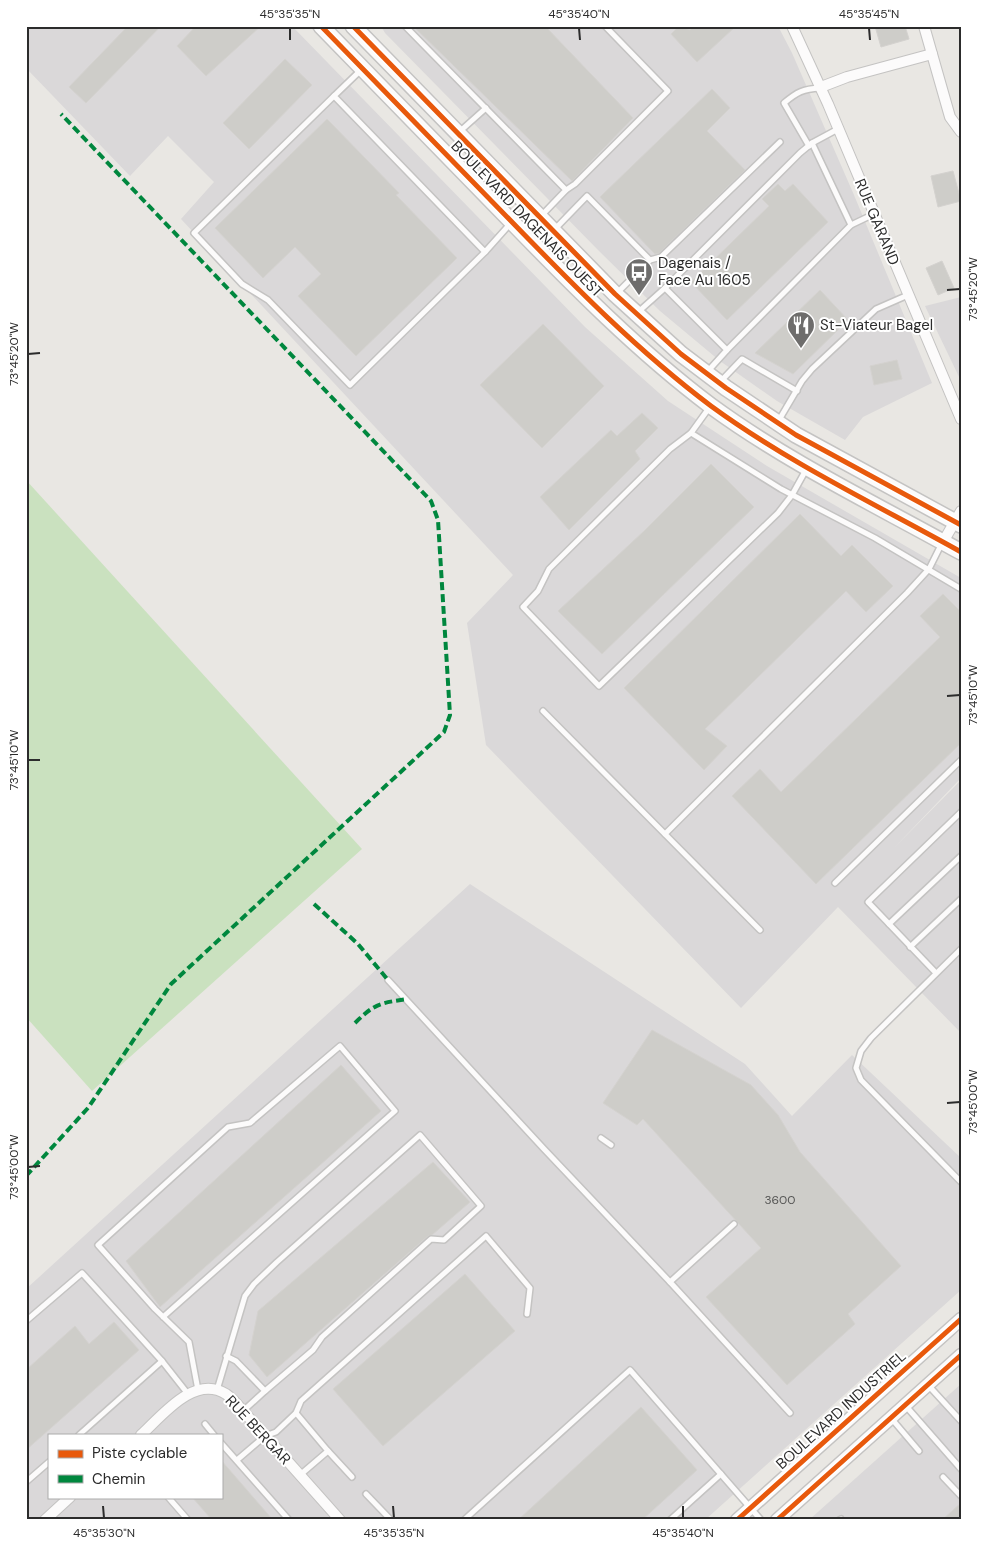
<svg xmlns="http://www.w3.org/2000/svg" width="987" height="1546" viewBox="0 0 987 1546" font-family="'DM Sans',sans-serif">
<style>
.industrial{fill:#dad8d9;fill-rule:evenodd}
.green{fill:#cae1bf}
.building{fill:#cecdc9;stroke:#d4d2cf}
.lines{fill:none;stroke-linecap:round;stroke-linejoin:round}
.service-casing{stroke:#c4c3c2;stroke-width:8}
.minor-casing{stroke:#c4c3c2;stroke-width:12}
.tertiary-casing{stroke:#c4c3c2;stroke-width:15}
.secondary-casing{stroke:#c4c3c2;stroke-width:18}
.service{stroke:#fcfbfb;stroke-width:5}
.minor{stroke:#fcfbfb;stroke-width:10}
.tertiary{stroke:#fcfbfb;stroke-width:12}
.secondary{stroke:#fcfbfb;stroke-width:15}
.quiet{stroke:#00873e;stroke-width:4;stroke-dasharray:8 4;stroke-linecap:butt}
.cycleway-casing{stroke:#fff;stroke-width:8}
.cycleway{stroke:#e8590c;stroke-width:5}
.ticks{fill:none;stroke:#2c2c2c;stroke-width:2}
.labels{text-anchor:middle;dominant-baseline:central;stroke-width:4;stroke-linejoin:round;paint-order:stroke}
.number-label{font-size:12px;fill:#565655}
.street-label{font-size:15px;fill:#2c2c2c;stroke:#fff}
.poi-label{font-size:15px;fill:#2c2c2c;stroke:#fff;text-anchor:start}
.neatline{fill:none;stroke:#2c2c2c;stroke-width:2}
.ticks-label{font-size:12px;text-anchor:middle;fill:#2c2c2c}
</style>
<rect width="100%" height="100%" fill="#e9e7e3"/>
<g class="industrial">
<path d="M26,26H292L585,327L668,401L767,466L961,578V778L892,850L961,780V1033L838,907L741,1008L486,745L467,623L513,575L181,219L214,182L168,136L130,176L26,68Z"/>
<path d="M381,26H778L792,53L854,195L932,383L863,417L845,440L777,401L720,361L660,311L599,251L385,33Z"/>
<path d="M961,297V381L925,306Z"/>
<path d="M470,884L745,1064L792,1116L852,1055L961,1158V1290L705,1520H26V1289ZM49,1435H221V1497H49Z"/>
<path d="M961,1384V1520H809Z"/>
</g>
<path class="green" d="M26,480L362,849L92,1091L26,1017Z"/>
<g class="building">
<path d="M128,26H161L86,103L69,87Z"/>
<path d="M196,26H261L206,76L177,46Z"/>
<path d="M413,26H545L633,118L572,181Z"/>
<path d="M679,26L690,30L694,26H736L697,62L671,34Z"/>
<path d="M875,26H905L909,39L881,47Z"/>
<path d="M285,59L312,85L249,149L223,123Z"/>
<path d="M712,89L730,108L707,131L745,170L659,253L655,254L600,197Z"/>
<path d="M327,119L399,193L396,195L457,258L356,356L298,296L321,274L295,247L263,278L215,228Z"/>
<path d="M953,171L961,201L938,207L931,176Z"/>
<path d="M778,184L785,191L793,184L828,222L727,320L691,282L769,206L762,199Z"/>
<path d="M942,261L954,288L938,295L926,268Z"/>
<path d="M820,290L848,320L793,374L755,353Z"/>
<path d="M543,324L604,386L542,448L480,385Z"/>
<path d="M897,360L902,379L874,385L870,366Z"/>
<path d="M642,413L658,428L635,451L640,459L569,530L540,497L611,430L617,436Z"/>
<path d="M711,464L754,507L602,654L558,611L643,532Z"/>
<path d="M800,514L841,556L852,545L893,586L866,612L846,591L705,729L727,746L704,770L624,688Z"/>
<path d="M943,594L961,612V743L816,884L732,796L760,769L781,792L940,637L920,616Z"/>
<path d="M652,1030L751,1085L778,1115L800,1152L901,1266L848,1314L855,1324L787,1385L706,1297L761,1248L643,1119L637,1125L603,1103Z"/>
<path d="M341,1065L381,1111L160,1307L126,1261Z"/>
<path d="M433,1162L470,1202L432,1235L428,1236L267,1377L249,1355L258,1311Z"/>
<path d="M465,1274L515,1331L383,1446L333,1389Z"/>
<path d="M114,1322L139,1350L26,1450V1370L75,1326L89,1344Z"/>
<path d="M641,1407L697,1470L642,1520H518Z"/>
<path d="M221,1460L273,1520H212L192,1497H221Z"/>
<path d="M961,1503V1520H942Z"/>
</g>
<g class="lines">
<g class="service-casing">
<g id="service">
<path d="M405,26L566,190L542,215"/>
<path d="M362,69L334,96L485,252L511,223"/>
<path d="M334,96L194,233L242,284L268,300L350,385L485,252"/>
<path d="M458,133L486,108"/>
<path d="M812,143L851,225L874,214"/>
<path d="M809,146L784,103C797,92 803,89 820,88"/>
<path d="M566,190L575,184L668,91L605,26"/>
<path d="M555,229L587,196L650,260L616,294"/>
<path d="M650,260L661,257L780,142"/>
<path d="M665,288L800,153L812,143L838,129"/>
<path d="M637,313L665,288L727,350L708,371"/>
<path d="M727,350L851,225"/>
<path d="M721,381L742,359L797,391"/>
<path d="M709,408L691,433L781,489L875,538L961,589"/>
<path d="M779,420L802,381L812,369L876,309L908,295"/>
<path d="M691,433L670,449L549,569L538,591L523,607L599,686L778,513L792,495L807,468"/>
<path d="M543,711L760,930"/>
<path d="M665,834L907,593L929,569L941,545"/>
<path d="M835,883L961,760"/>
<path d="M889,924L961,856"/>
<path d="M910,947L961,899"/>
<path d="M961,949L871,1038L861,1051L856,1068L861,1080L961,1182"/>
<path d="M936,973L868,902L961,812"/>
<path d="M388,980L544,1149L670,1282"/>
<path d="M601,1138L611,1145"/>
<path d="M734,1224L670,1282L790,1413"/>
<path d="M163,1317L395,1111L340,1046L250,1123L228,1127L98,1245L155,1309L189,1342L198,1390"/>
<path d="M26,1321L82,1273L162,1361"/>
<path d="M226,1356L236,1361L265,1391L243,1411"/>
<path d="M928,1385L961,1421"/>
<path d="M217,1390L245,1296L254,1284L277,1262L420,1135L481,1206L444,1240L431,1239L322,1337L313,1350L265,1391"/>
<path d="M905,1405L961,1469"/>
<path d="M296,1413L301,1401L486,1236L530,1288L527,1314"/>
<path d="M891,1418L919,1451"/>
<path d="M205,1424L214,1435"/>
<path d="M79,1435L162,1361L188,1394"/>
<path d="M221,1443L289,1520"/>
<path d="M328,1451L352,1477"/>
<path d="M237,1460L265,1436L276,1432L296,1413L328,1451L300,1475"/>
<path d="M943,1477L961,1496"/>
<path d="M26,1482L49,1462"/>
<path d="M366,1494L391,1520"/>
<path d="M168,1497L188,1520"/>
<path d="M464,1520L630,1370L761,1520"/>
<path d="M670,1520L721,1474"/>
<path d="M839,1520L841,1519"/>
</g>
</g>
<g class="minor-casing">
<g id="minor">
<path d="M792,26L828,104L961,419"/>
<path d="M924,26L950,117L961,132"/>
<path d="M821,87L847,77L932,54"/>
<path d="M943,542L961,511"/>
<path d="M141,1435C162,1416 194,1374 226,1394C233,1399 238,1405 243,1411L340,1520"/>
<path d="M45,1520L70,1497"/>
</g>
</g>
<g class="tertiary-casing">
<g id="tertiary">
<path d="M737,1520L961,1319"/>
<path d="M777,1520L961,1355"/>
</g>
</g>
<g class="secondary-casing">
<g id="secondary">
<path d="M321,26C384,91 448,156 511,221C575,287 638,351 711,406C789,463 877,505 961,552"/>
<path d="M353,26L615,294L681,354L726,388L796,435L961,525"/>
</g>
</g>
<use href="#service" class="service"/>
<use href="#minor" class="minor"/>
<use href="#tertiary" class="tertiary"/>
<use href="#secondary" class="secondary"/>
<g class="quiet">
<path d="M314,904L358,944L388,980"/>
<path d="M355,1023C375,1003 381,1003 407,999"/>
<path d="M26,1176L88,1108L171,984L444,732L450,715L438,520L431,501L61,114"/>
</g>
<g class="cycleway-casing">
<g id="cycleway">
<path d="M321,26C384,91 448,156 511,221C575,287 638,351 711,406C789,463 877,505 961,552"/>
<path d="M353,26L615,294L681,354L726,388L796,435L961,525"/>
<path d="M737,1520L961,1319"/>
<path d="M777,1520L961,1355"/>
</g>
</g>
<use href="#cycleway" class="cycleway"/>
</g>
<path class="ticks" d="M290,28V40M579,28L580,40M869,28L870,40M947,290L960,289M28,354L40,353M947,696L960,695M28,760H40M947,1103L960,1102M28,1167L40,1166M103,1506L104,1518M393,1506L394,1518M683,1506V1518"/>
<defs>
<g id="bus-pin" transform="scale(1.4375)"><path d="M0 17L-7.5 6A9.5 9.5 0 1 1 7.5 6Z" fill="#6e6d6c" stroke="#fff"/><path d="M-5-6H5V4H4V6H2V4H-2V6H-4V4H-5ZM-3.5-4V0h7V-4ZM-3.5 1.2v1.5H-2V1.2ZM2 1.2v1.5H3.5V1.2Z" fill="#fff"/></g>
<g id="restaurant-pin" transform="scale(1.4375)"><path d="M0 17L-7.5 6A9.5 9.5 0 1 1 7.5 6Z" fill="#6e6d6c" stroke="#fff"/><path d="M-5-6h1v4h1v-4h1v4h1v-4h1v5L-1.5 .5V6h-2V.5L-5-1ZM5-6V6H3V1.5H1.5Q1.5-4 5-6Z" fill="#fff"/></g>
</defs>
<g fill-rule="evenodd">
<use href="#bus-pin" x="639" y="272"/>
<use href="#restaurant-pin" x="801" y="325"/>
</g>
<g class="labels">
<g class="number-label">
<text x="780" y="1200">3600</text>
</g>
<g class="street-label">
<text transform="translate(527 219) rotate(46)">BOULEVARD DAGENAIS OUEST</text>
<text transform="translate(877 222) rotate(67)">RUE GARAND</text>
<text transform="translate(841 1410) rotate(-42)">BOULEVARD INDUSTRIEL</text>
<text transform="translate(258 1430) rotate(47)">RUE BERGAR</text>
</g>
<g class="poi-label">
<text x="658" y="263">Dagenais /<tspan x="658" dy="17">Face Au 1605</tspan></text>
<text x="820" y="325">St-Viateur Bagel</text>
</g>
</g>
<rect width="987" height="1546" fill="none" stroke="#ffffff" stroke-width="55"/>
<rect x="48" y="1434" width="175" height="65" fill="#ffffff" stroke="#ababab"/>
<rect x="58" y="1450" width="25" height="8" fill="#e8590c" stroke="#ababab"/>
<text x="92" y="1458" font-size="15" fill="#2c2c2c">Piste cyclable</text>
<rect x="58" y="1475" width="25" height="8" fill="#00873e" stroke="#ababab"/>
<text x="92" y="1484" font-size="15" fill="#2c2c2c">Chemin</text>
<rect x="28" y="28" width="932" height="1490" class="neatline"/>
<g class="ticks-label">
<text x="290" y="18">45°35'35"N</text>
<text x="579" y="18">45°35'40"N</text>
<text x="869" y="18">45°35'45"N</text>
<text transform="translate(973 289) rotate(-90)" y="4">73°45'20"W</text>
<text transform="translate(14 354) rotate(-90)" y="4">73°45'20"W</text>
<text transform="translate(973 695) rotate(-90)" y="4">73°45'10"W</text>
<text transform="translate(14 760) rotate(-90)" y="4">73°45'10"W</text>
<text transform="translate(973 1102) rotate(-90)" y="4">73°45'00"W</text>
<text transform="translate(14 1167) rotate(-90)" y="4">73°45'00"W</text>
<text x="104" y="1537">45°35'30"N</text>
<text x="394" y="1537">45°35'35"N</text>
<text x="683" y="1537">45°35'40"N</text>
</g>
</svg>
